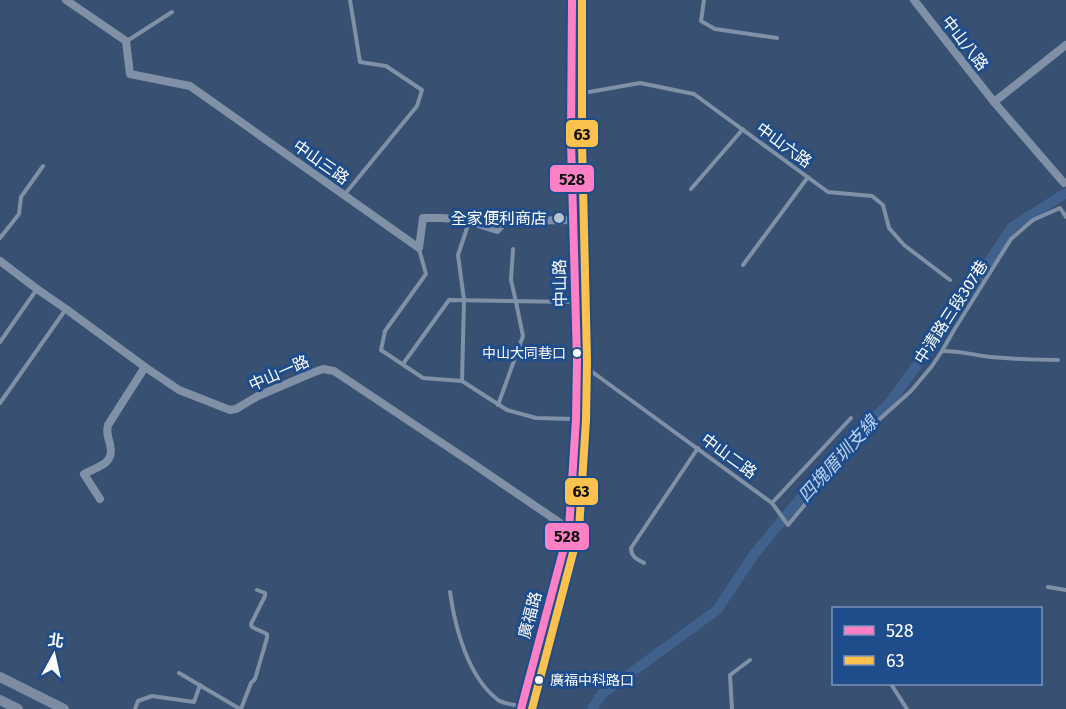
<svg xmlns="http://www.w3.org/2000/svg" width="1066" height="709" viewBox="0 0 1066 709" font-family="'Fira Sans','Noto Sans TC',sans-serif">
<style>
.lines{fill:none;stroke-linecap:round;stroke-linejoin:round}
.canal{stroke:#41618d;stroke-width:10}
.lane{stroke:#7f90a7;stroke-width:4}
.street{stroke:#7f90a7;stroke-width:8}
.secondary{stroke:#7b8ca3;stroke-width:10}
.bus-1-casing{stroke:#1f4d8b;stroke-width:12}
.bus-2-casing{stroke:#1f4d8b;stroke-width:12}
.bus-1{stroke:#ff80c5;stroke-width:8}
.bus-2{stroke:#fcc24d;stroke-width:8}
.poi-dot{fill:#b9c2ce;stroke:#1f4d8b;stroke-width:2}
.bus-dot{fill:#fff;stroke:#1f4d8b;stroke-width:2}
.labels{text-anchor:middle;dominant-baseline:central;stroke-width:6;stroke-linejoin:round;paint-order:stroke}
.bus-label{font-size:14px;fill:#fff;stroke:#1f4d8b;text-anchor:end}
.street-label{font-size:16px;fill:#fff;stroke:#1f4d8b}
.poi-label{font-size:16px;fill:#fff;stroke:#1f4d8b;text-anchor:end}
.water-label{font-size:18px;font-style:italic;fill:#b6d2f3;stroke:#1f4d8b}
.line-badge{stroke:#1f4d8b;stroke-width:2}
.pale-badge-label{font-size:16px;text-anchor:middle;font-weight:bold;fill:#111}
</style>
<rect width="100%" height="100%" fill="#385072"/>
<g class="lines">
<path class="canal" d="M592,709L602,694L717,610L755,553L826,468L890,402L957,310L1012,227L1066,193"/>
<g class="lane">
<path d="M704,0L701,21L715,29L777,38"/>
<path d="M127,41L172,12"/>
<path d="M572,95L640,83L694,94L828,192L872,196L883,205L889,228L904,245L950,280"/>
<path d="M691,189L743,129"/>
<path d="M345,194L417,106L422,90L386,66L360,62L350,0"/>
<path d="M0,238L19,214L21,197L43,166"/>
<path d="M419,249L426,274L385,331L381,350L423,378L462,381L507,410L536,418L573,419"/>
<path d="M743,265L808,177"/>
<path d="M0,342L37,289"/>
<path d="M943,351C960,351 974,355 991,357C1013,359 1035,360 1058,360"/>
<path d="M580,363L772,503L851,418"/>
<path d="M403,364L449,300L575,302"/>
<path d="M462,381L464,300L458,255L469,222"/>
<path d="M0,403L66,309"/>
<path d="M498,405L523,336L516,302L511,280L513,249"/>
<path d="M772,503L788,525L863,434L911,391L932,366L942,351L954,330L1011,239L1033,220L1060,208L1066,217"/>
<path d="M644,563C637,559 631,557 631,548L698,448"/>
<path d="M1048,587L1066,590"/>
<path d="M450,592C455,628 468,677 498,700C504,704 514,705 521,706"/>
<path d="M179,673L240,709"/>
<path d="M891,684L907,709"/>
<path d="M135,709L138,701L152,696L194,702L200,685"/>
<path d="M241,709L251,683L255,679L267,638V634L252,627L251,624L265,596V593L257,590"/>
<path d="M732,709L730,675L750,660"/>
</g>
<g class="street">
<path d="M66,0L126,41L130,74L190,86L419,248L423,218H443L469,221L497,230L505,221L574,220"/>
<path d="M914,0L994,102L1064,183"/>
<path d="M994,102L1066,45"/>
<path d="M0,261L37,289L66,309L145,367L179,390L230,410L236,409L258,396L312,373L323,369L334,371L469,461L569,529"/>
<path d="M100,499L84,474C99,466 115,464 110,444C108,437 106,432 108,425L145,367"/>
</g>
<g class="secondary">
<path d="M0,677L64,709"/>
<path d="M0,700L18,709"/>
<path d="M521,709L569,529L576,419L577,361L571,142L572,0"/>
</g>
<g class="bus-1-casing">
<path id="bus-1" d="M521,709L569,529L576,419L577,361L571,142L572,0"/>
</g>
<g class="bus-2-casing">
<path id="bus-2" d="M532,709L579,530L586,420L587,361L582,142V0"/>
</g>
<use href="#bus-1" class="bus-1"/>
<use href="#bus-2" class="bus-2"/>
</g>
<circle class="poi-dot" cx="559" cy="218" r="6"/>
<g class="bus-dot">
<circle cx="577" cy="353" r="5"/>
<circle cx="539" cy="680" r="5"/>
</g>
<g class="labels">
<g class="bus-label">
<text x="566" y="353">中山大同巷口</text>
<text x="550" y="680" text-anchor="start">廣福中科路口</text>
</g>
<g class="street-label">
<text transform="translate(965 43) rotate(52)">中山八路</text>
<text transform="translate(784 145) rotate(36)">中山六路</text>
<text transform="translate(321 162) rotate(35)">中山三路</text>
<text transform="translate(560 283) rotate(-91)">中山路</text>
<text transform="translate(951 312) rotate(-57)">中清路三段307巷</text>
<text transform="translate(279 373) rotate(-24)">中山一路</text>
<text transform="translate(729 456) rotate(36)">中山二路</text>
<text transform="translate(530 615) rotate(-75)">廣福路</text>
</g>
<g class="poi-label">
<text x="547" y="218">全家便利商店</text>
</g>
<g class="water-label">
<text transform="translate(838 459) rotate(-48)">四塊厝圳支線</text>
</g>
</g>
<g class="line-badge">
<rect x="565" y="119" width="34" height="29" rx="6" fill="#fcc24d"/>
<rect x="549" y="164" width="46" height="29" rx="6" fill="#ff80c5"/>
<rect x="564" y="477" width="35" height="29" rx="6" fill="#fcc24d"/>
<rect x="544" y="522" width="46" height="29" rx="6" fill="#ff80c5"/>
</g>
<g class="pale-badge-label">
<text x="582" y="140">63</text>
<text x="572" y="185">528</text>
<text x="581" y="497">63</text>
<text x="567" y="542">528</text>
</g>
<rect x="832" y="607" width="210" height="78" fill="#1f4d8b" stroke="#7994b9" stroke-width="1.5"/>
<rect x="844" y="626" width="30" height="9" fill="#ff80c5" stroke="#7994b9" stroke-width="1.5"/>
<text x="886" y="637" font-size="18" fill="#ffffff">528</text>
<rect x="844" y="656" width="30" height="9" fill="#fcc24d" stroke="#7994b9" stroke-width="1.5"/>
<text x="886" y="667" font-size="18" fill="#ffffff">63</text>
<g transform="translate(54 655) rotate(8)" stroke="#1f4d8b" stroke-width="4.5" paint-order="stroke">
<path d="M0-4.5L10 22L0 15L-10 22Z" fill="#ffffff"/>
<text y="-9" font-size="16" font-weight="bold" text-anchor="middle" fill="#ffffff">北</text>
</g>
</svg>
